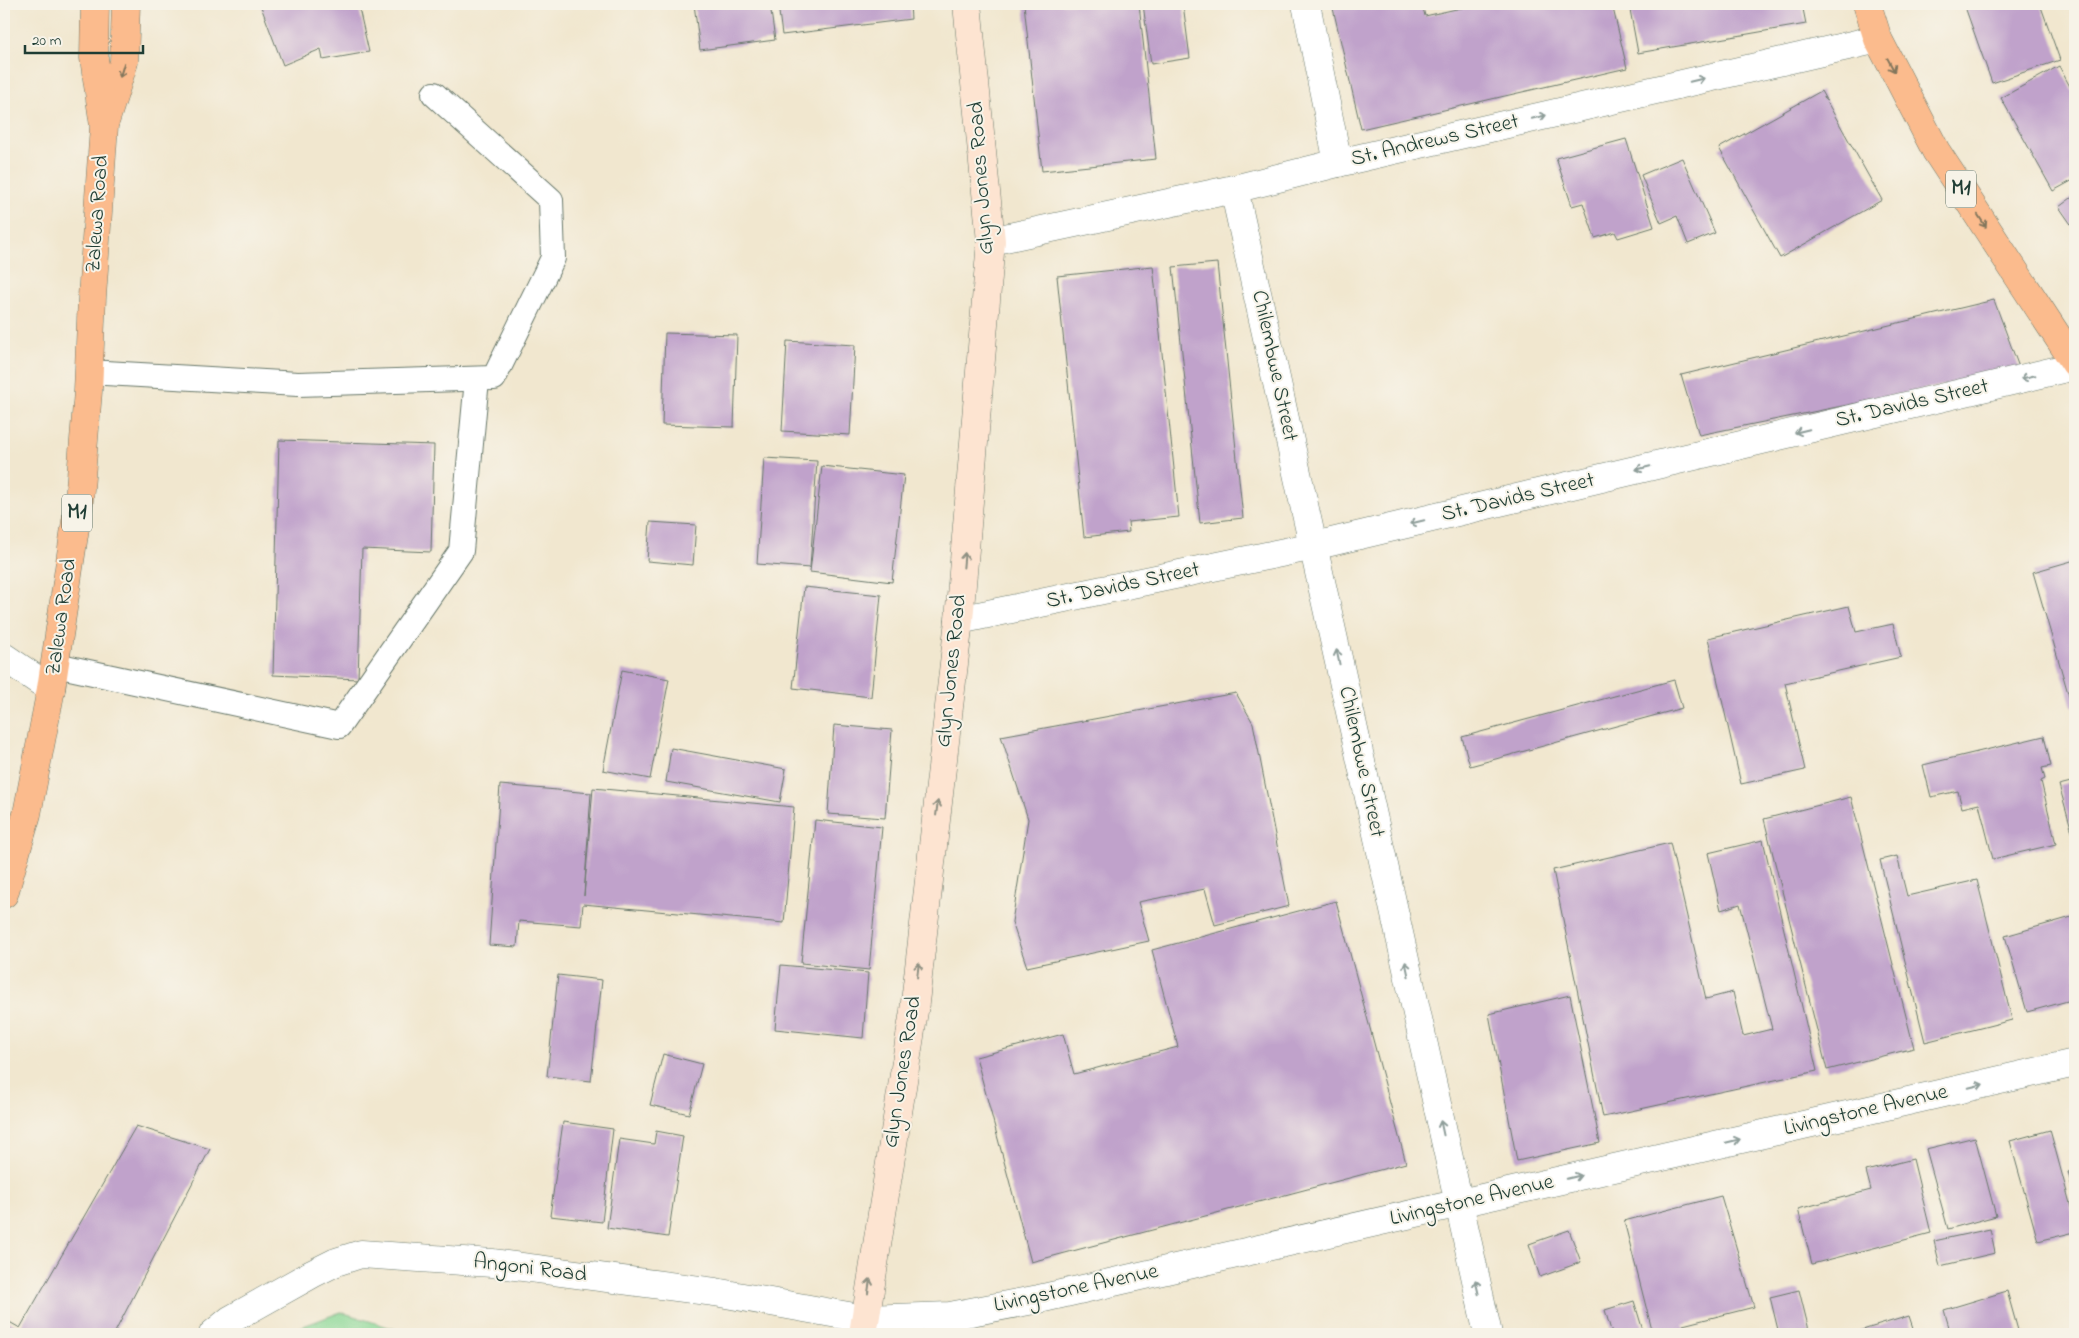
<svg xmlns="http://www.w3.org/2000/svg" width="2079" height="1338" viewBox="0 0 2079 1338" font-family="'Indie Flower',sans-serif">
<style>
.green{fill:#8bd896;stroke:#558a65}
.building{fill:#c0a2cb}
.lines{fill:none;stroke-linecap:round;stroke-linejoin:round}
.lane-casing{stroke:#68786a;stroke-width:26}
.street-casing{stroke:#68786a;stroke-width:29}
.secondary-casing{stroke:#68786a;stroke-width:29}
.highway-casing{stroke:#68786a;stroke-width:29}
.lane{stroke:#fff;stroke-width:24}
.street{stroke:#fff;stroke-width:28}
.secondary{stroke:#fde4d1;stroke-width:28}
.highway{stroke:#fbbb8d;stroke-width:28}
.oneway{stroke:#82765c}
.oneway2{stroke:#8f9e9a}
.oneway3{stroke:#8e9082}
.labels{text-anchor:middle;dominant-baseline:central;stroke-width:4;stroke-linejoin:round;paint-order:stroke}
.shield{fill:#f7f3e8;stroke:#60746a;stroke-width:1}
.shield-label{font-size:21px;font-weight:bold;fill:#1f3d34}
.street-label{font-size:22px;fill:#1f3d34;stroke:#f7f3e8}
</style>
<rect width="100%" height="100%" fill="#f7f3e8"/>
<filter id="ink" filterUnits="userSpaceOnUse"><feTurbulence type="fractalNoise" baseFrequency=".02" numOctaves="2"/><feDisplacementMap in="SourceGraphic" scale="10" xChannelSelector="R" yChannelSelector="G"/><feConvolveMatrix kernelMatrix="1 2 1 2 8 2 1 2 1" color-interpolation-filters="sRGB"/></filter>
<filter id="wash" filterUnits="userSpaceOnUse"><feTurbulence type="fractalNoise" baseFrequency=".0096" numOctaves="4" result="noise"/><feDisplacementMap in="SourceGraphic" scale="20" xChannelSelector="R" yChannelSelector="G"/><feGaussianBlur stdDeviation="1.12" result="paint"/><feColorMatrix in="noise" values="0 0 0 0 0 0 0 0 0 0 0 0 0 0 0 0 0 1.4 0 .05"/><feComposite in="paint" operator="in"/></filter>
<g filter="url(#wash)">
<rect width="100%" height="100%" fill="#f1e7cf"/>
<path class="green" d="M341,1312L410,1334H282Z"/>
<g id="blocks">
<g class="building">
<path d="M260,4H358L369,52L323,60L321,49L283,65Z"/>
<path d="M694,4H770L775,40L700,50Z"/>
<path d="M778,4H910L911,19L782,35Z"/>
<path d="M1024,4H1139L1156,159L1042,171Z"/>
<path d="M1143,4H1183L1190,58L1151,64Z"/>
<path d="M1332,4H1422L1425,16L1479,4H1612L1627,68L1361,129Z"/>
<path d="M1629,4H1802L1806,24L1638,53Z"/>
<path d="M1964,4H2040L2060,60L1992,83Z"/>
<path d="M2059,66L2075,96V179L2053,191L2001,98Z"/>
<path d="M1821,91L1882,200L1780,258L1719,148Z"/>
<path d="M1626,139L1654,227L1618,238L1615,232L1595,238L1583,203L1572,206L1556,158Z"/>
<path d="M1682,158L1715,233L1688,244L1677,216L1661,223L1641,175Z"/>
<path d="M2075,195V230L2059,207Z"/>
<path d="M1217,263L1243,518L1200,523L1173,267Z"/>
<path d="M1153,266L1179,517L1128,522L1129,532L1084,537L1057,276Z"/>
<path d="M1994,300L2020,370L1699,435L1681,375Z"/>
<path d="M665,333L737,335L734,427L662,425Z"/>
<path d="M787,341L855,345L850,435L782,431Z"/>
<path d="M279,440L434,445L431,552L362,549L358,679L273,675Z"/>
<path d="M764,458L817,461L810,568L757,564Z"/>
<path d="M822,466L904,475L892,582L810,572Z"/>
<path d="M650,522L696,525L693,565L647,561Z"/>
<path d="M2075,560V706L2072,707L2033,572Z"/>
<path d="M804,587L881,595L871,697L793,688Z"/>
<path d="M1849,606L1856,632L1893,624L1901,657L1785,683L1805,770L1741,784L1708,638Z"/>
<path d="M622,670L669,679L650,779L603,770Z"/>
<path d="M1674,680L1682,708L1470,766L1462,737Z"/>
<path d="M1236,693L1253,723L1289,906L1215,925L1205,889L1138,902L1149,941L1027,967L1012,922L1028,819L1001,736Z"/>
<path d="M834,725L892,730L885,818L828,814Z"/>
<path d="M2044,736L2051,766L2042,768L2045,779L2041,781L2056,844L1993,859L1979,804L1962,808L1958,791L1931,797L1923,765Z"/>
<path d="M671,748L786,769L780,802L666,782Z"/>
<path d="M2075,781V842L2059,785Z"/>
<path d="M500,785L591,793L584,896L593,788L794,807L784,923L583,904L581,926L519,921L517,947L489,945Z"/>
<path d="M1851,797L1914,1048L1827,1070L1764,819Z"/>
<path d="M815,820L882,827L869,970L801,963Z"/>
<path d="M1763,840L1817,1071L1603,1117L1553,870L1670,843L1706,999L1733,992L1743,1036L1772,1029L1740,904L1721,910L1708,853Z"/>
<path d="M1897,856L1907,896L1977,880L2012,1020L1925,1042L1880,860Z"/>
<path d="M1336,901L1406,1163L1031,1262L976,1057L1063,1034L1074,1074L1178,1047L1152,950Z"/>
<path d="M2075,916V999L2027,1012L2005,936Z"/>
<path d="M781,965L868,973L863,1038L775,1029Z"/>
<path d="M558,975L602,980L591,1081L547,1076Z"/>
<path d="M1570,995L1600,1143L1517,1161L1489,1014Z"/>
<path d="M663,1054L702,1064L689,1114L650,1105Z"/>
<path d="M563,1122L613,1129L602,1222L550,1216Z"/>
<path d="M136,1126L210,1149L114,1334H4V1319L20,1328Z"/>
<path d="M2050,1130L2075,1222V1232L2038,1241L2010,1141Z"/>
<path d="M656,1131L683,1136L668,1237L607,1228L619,1139L654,1144Z"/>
<path d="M1975,1137L1996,1216L1948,1229L1926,1149Z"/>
<path d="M1913,1159L1931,1233L1812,1264L1798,1209L1871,1190L1866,1171Z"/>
<path d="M2075,1170V1198L2068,1172Z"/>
<path d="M1721,1196L1754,1307L1683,1325L1686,1334H1653L1624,1221Z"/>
<path d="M1990,1229L1995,1253L1940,1266L1934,1241Z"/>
<path d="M1569,1230L1581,1262L1540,1277L1529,1244Z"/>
<path d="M1799,1290L1810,1334H1779L1770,1297Z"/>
<path d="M2007,1291L2019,1334H1951L1944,1310Z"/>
<path d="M1634,1301L1644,1334H1612L1605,1310Z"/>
<path d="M1909,1316L1915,1334H1849Z"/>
</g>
</g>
</g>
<g filter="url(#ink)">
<use href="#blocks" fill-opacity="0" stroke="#68786a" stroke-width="1"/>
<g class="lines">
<g class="lane-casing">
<g id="lane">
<path d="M88,372L298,384L494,378L553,258L551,200L434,94"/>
<path d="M56,665L339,726L461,551L477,379"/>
</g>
</g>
<g class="street-casing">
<g id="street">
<path d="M1306,4L1338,163"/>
<path d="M1234,189L1488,1334"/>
<path d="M991,241L1234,189L1338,163L1878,39"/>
<path d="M959,620L1314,546L2075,366"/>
<path d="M4,657L51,689"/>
<path d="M213,1334L230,1320L312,1274L336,1262L361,1254L492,1263L715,1292L865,1319L950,1316L1039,1299L2075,1063"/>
</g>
</g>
<g class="secondary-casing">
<path id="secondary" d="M863,1334L914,1011L959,620L991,241L967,4"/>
</g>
<g class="highway-casing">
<g id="highway">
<path d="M1867,4L1878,39L1936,151L2075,363"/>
<path d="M106,119L124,62L126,4"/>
<path d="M4,894L27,814L51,689L79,501L88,391L92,297L104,126L94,58L95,4"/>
</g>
</g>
<use href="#lane" class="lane"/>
<use href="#street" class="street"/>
<use href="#secondary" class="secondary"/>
<use href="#highway" class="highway"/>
</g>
<defs><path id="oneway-shaft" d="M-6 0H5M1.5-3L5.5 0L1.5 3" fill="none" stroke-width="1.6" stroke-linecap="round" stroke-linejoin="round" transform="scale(1.25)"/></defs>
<g class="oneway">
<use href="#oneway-shaft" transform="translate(1891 65) rotate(62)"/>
<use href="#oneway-shaft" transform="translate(122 70) rotate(107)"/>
<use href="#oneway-shaft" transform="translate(1982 221) rotate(57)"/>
</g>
<g class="oneway2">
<use href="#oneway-shaft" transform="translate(1697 80) rotate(-13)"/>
<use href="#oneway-shaft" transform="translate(1539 117) rotate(-13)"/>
<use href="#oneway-shaft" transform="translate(2028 377) rotate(167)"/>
<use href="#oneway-shaft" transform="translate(1802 431) rotate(167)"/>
<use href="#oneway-shaft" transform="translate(1643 468) rotate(167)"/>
<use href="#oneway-shaft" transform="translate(1417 522) rotate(167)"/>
<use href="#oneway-shaft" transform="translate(1338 657) rotate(-102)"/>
<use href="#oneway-shaft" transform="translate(1407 969) rotate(-102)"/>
<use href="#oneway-shaft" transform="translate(1976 1086) rotate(-13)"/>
<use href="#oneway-shaft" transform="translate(1442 1128) rotate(-102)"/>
<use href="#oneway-shaft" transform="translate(1733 1141) rotate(-13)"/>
<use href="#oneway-shaft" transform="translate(1574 1177) rotate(-13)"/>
<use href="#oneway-shaft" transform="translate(1477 1287) rotate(-103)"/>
</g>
<g class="oneway3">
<use href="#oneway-shaft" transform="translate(964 560) rotate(-85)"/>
<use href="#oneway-shaft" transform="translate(937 808) rotate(-83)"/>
<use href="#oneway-shaft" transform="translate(918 970) rotate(-83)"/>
<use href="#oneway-shaft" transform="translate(869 1286) rotate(-82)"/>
</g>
</g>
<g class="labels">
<g class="shield">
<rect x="1946" y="170.5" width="30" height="37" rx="4"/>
<rect x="62" y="494.5" width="30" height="37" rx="4"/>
</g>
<g class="shield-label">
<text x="1961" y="189">M1</text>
<text x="77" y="513">M1</text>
</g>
<g class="street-label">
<text transform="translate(1435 141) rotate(-13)">St. Andrews Street</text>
<text transform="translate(982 178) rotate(-94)">Glyn Jones Road</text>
<text transform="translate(98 214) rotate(-86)">Zalewa Road</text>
<text transform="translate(1274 366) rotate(78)">Chilembwe Street</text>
<text transform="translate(1912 404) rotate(-13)">St. Davids Street</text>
<text transform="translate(1518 498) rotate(-13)">St. Davids Street</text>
<text transform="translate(1123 586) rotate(-12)">St. Davids Street</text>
<text transform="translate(62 617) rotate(-82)">Zalewa Road</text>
<text transform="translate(952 671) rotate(-84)">Glyn Jones Road</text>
<text transform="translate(1361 762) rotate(78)">Chilembwe Street</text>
<text transform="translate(903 1072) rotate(-81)">Glyn Jones Road</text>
<text transform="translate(1866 1111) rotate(-13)">Livingstone Avenue</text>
<text transform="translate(1472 1201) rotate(-13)">Livingstone Avenue</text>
<text transform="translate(530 1269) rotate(7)">Angoni Road</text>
<text transform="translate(1076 1289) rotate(-12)">Livingstone Avenue</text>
</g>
</g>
<rect width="2079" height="1338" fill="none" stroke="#f7f3e8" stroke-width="20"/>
<path d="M25 45v8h118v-8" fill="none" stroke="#1f3d34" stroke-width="2.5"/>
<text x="32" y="45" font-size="15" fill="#1f3d34" stroke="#f7f3e8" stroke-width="4" paint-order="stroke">20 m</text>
</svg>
